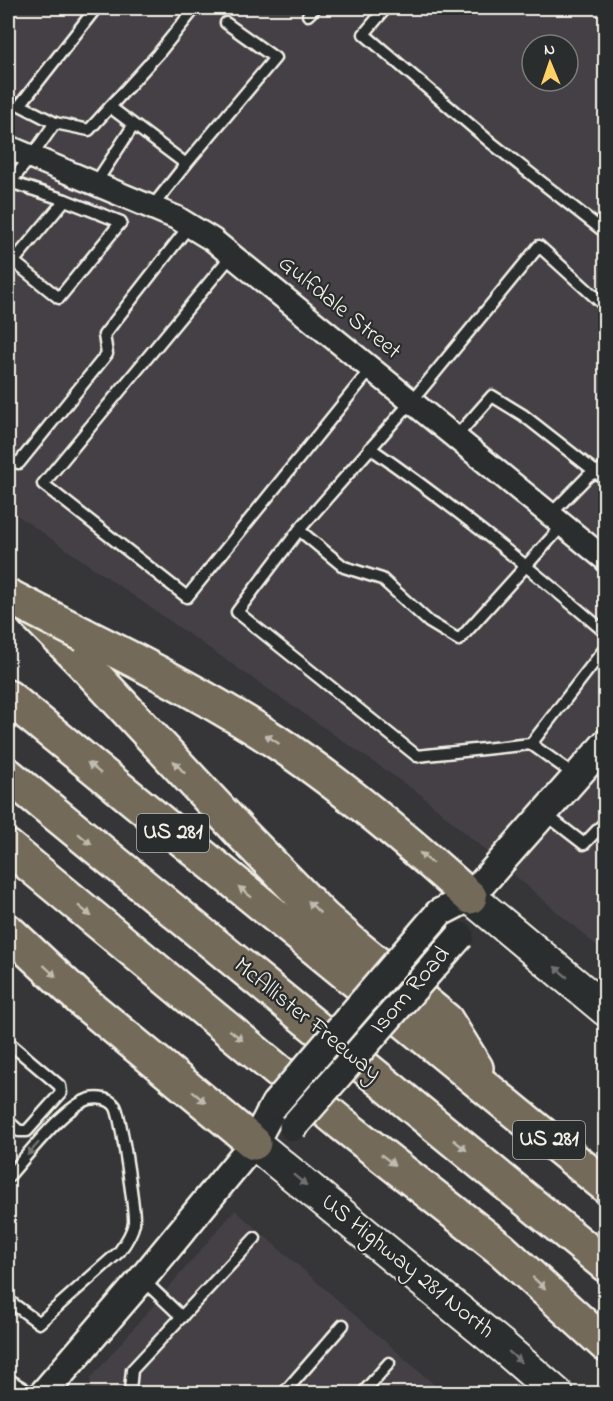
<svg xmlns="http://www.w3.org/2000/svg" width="613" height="1401" viewBox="0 0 613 1401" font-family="'Indie Flower',sans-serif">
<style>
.built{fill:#443f45;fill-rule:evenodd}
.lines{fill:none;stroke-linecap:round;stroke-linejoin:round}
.service-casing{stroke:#f4f1e8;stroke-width:15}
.minor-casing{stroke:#f4f1e8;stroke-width:27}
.tertiary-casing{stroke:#f4f1e8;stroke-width:32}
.secondary-casing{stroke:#f4f1e8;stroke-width:36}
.motorway-casing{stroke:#f4f1e8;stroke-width:38}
.service{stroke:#2a2d2e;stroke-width:10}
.minor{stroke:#2a2d2e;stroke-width:22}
.tertiary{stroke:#2a2d2e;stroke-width:27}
.secondary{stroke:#2a2d2e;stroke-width:32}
.motorway{stroke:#736b5a;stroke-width:33}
.tertiary-bridge-casing{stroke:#f4f1e8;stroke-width:32;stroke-linecap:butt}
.motorway-bridge-casing{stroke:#f4f1e8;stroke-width:38;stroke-linecap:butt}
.tertiary-bridge{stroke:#2a2d2e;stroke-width:27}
.motorway-bridge{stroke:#736b5a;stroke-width:33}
.oneway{fill:#c0bbaf}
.oneway2{fill:#71726f}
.labels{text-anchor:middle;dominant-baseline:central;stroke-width:4.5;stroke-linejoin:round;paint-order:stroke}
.shield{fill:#2a2d2e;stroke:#b7b6b0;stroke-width:1.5}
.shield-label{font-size:22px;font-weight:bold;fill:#f4f1e8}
.street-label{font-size:24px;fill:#f4f1e8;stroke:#2a2d2e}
</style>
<rect width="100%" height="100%" fill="#363538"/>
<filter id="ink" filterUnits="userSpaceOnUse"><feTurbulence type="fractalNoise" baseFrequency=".0167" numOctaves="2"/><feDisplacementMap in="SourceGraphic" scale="12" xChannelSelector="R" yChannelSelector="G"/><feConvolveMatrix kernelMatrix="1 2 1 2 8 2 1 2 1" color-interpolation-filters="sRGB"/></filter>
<g filter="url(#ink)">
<g class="built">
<path d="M8,8H605V953L421,795L8,509ZM532,45H568V81H532Z"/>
<path d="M235,1210L444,1393L92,1394L90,1379Z"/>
</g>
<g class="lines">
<g class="service-casing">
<g id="service">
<path d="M96,8L20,105L55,123L89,130L158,54L195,8"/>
<path d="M386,8L364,34L489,141L606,233"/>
<path d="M308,15L315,8"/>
<path d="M110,107L186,164L152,207"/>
<path d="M186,164L275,58L226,23"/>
<path d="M95,184L133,126"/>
<path d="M8,185L31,157L55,123"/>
<path d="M232,255L43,484L187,597L371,369"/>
<path d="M8,257L59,298L121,222L65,200L10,182"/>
<path d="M13,262L65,200"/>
<path d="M455,438L492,396L523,415L606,480"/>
<path d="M370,448C453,505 530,568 606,633"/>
<path d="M8,461L19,463L107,354L104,335L190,225"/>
<path d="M550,515L588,476L606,467"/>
<path d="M562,526L459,640L429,622L382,579L344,567L299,530L411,402L539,246L606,307"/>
<path d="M299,530L237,612L417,756L531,744L576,776"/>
<path d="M531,744L606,647"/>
<path d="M544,813L584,844L606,821"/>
<path d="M8,1042L60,1086L61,1093L27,1131H19L8,1121"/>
<path d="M8,1177C26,1157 65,1105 90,1099C99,1097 110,1099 115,1106C121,1114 135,1212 134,1223C132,1234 125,1244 119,1252L39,1323L8,1300"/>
<path d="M142,1279L182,1317"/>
<path d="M134,1394L130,1390L132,1370L255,1238"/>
<path d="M283,1394L343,1325"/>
<path d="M362,1394L389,1363"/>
</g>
</g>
<g class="minor-casing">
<g id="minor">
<path d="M8,147L177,218L213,240L606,560"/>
<path d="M8,1386L21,1394"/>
</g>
</g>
<g class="tertiary-casing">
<g id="tertiary">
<path d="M439,913L470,897L606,743"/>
<path d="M43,1394L142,1279L254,1143L275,1104"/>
</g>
</g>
<g class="secondary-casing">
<g id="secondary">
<path d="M470,897L606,1010"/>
<path d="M254,1143L502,1346L557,1394"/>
</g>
</g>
<g class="motorway-casing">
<g id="motorway">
<path d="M33,612L85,665L242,834L324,918L357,947L446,1020L476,1068"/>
<path d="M84,635C149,667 214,701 275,741C342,785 410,843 470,897"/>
<path d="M8,697L606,1186"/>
<path d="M8,775L606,1265"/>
<path d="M8,847L342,1124L502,1250L606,1345"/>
<path d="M8,931L85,1003L254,1143"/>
</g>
</g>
<use href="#service" class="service"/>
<use href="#minor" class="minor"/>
<use href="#tertiary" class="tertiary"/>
<use href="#secondary" class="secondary"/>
<use href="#motorway" class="motorway"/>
<g class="tertiary-bridge-casing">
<g id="tertiary-bridge">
<path d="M275,1104L439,913"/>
<path d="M293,1127L460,936"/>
</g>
</g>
<g class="motorway-bridge-casing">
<path id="motorway-bridge" d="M8,596L84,635"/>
</g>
<use href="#tertiary-bridge" class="tertiary-bridge"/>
<use href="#motorway-bridge" class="motorway-bridge"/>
</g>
<defs><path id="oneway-solid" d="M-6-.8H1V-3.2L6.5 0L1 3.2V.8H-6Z" transform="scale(1.5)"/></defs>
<g class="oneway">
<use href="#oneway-solid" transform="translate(272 739) rotate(-147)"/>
<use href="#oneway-solid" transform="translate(179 767) rotate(-133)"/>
<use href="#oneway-solid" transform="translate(94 768) rotate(-141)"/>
<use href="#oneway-solid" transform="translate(85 839) rotate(39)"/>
<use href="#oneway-solid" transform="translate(426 858) rotate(-141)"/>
<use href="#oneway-solid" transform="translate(245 892) rotate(-141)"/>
<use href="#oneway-solid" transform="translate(314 907) rotate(-135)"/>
<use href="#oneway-solid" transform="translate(85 911) rotate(39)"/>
<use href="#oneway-solid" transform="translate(50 971) rotate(43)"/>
<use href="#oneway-solid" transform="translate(236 1035) rotate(39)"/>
<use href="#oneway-solid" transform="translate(199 1097) rotate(40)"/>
<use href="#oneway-solid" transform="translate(460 1145) rotate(39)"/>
<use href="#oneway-solid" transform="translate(388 1160) rotate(38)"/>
<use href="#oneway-solid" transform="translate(539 1283) rotate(42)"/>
</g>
<g class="oneway2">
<use href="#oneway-solid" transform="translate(561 972) rotate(-140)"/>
<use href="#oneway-solid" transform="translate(33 1149) rotate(132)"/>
<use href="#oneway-solid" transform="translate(300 1180) rotate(39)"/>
<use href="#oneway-solid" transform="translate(515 1357) rotate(41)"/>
</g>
</g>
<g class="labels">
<g class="shield">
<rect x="137" y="814" width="72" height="38" rx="4.5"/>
<rect x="513" y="1121" width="72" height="38" rx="4.5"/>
</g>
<g class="shield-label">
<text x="173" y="833">US 281</text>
<text x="549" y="1140">US 281</text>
</g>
<g class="street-label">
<text transform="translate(339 308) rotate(39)">Gulfdale Street</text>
<text transform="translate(411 991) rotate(-49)">Isom Road</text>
<text transform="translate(307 1020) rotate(39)">McAllister Freeway</text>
<text transform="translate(407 1267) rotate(39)">US Highway 281 North</text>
</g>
</g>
<rect width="613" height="1401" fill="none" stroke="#2a2d2e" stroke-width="30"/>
<rect x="15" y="15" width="583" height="1371" fill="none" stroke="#f4f1e8" stroke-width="2" filter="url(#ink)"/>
<g transform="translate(550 63) rotate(358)"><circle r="28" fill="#2a2d2e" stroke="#7b7b78" stroke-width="1.5"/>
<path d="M0-4.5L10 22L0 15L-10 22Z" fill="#ffd166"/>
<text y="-9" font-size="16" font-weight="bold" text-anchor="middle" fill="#f4f1e8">N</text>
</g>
</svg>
